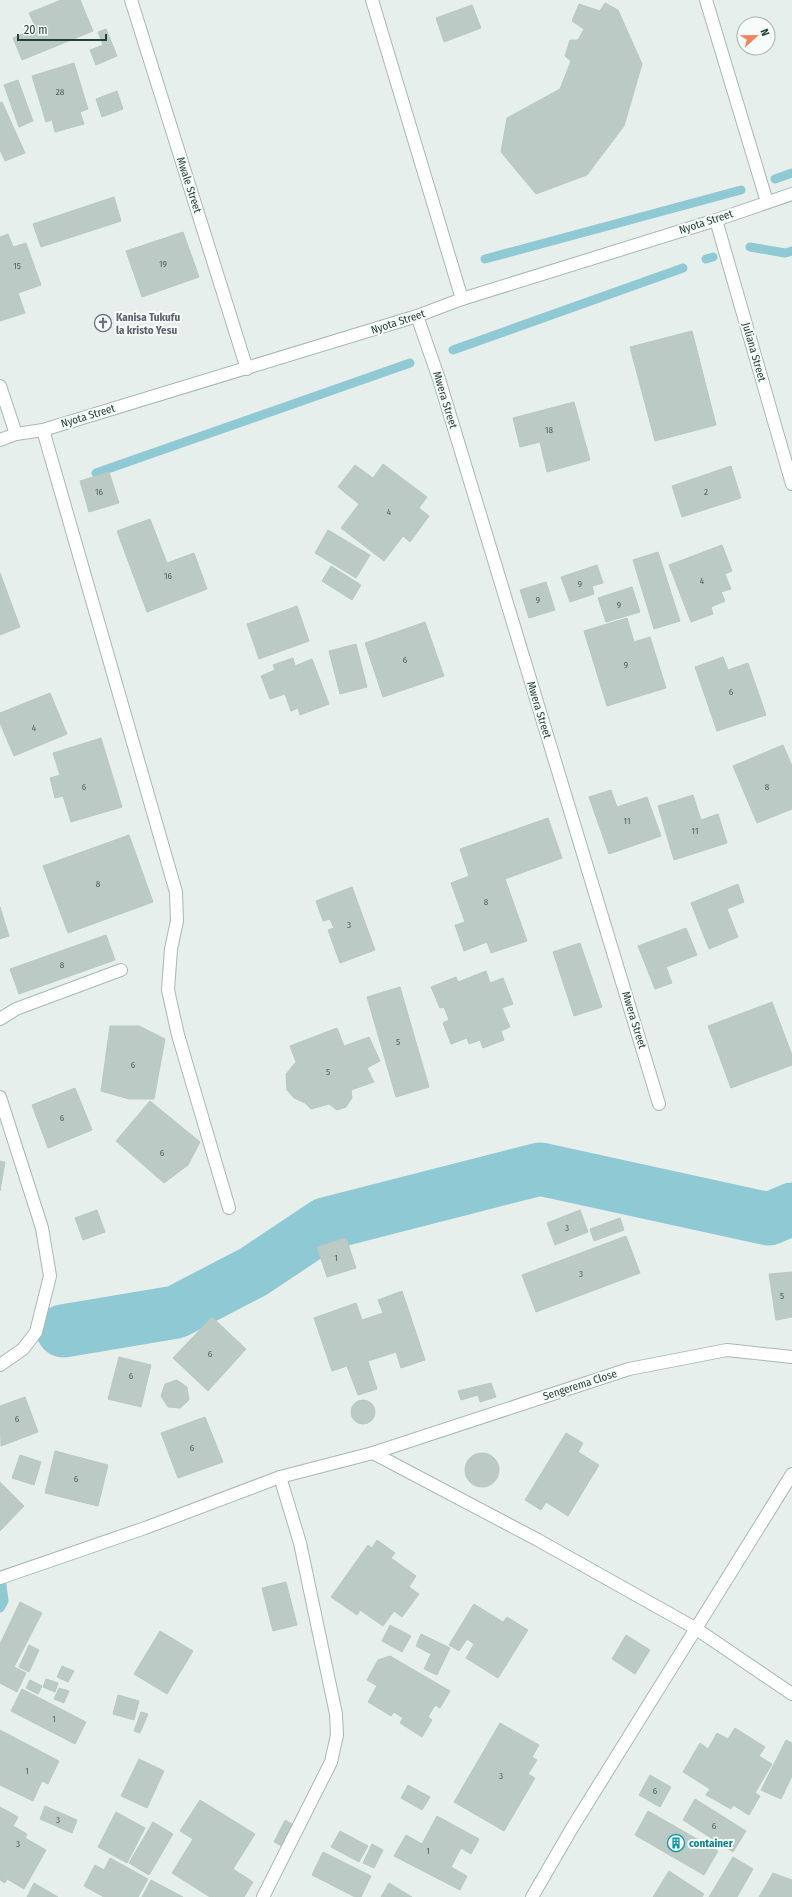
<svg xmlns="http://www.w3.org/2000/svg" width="792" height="1897" viewBox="0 0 792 1897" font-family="'Fira Sans Condensed',sans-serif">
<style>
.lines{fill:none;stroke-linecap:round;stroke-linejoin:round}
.stream{stroke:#8ec9d4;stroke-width:9}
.river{stroke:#8ec9d4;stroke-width:53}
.building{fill:#bbcac4;stroke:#b8c9c2}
.minor-casing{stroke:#a8b8b2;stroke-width:14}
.minor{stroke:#fff;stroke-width:12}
.labels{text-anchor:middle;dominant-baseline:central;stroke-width:4;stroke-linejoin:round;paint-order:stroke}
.number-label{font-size:9px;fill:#4a645c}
.street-label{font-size:11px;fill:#24423a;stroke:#f7fbf9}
.worship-label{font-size:11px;font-weight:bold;fill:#5b616d;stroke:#f7fbf9;text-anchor:start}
.culture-label{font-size:11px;font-weight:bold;fill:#0d838f;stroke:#f7fbf9;text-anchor:start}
</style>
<rect width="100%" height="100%" fill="#e6efeb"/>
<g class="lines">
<g class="stream">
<path d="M775,179L792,173"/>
<path d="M750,247L785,253L792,251"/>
<path d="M485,259L741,190"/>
<path d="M706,259L713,257"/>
<path d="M453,350L683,268"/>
<path d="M96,473L410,363"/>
<path d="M0,1608L4,1601L1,1577"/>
</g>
<path class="river" d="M63,1331L176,1312L253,1272L325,1224L540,1169L769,1219L792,1209"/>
</g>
<g class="building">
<path d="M61,0H80L93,31L22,60L13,38L36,28L29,13Z"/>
<path d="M605,3L618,10L642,64L624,126L587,175L536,194L501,152L507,118L560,89L571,61L565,56L570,40H578L584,29L572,21L579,4L600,11Z"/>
<path d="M472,5L481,28L444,42L436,18Z"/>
<path d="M106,29L117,56L96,65L90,50L103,45L98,32Z"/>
<path d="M74,63L88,109L80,112L84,124L55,132L52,120L46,122L32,76Z"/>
<path d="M18,80L33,121L19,127L4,85Z"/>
<path d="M117,91L123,109L102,117L96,99Z"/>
<path d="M2,102L25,153L5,161L0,150V103Z"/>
<path d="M114,197L121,221L41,247L33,224Z"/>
<path d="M183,232L199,277L142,297L126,251Z"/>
<path d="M8,234L13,247L26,243L41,285L18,293L25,313L0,321V237Z"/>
<path d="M692,331L716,425L655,441L630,347Z"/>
<path d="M574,402L590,460L547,472L540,442L520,447L513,418Z"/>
<path d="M383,464L427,497L419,508L429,516L410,542L403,536L384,561L341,528L359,504L338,487L355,465L373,478Z"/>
<path d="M731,466L741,498L682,517L672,486Z"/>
<path d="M109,472L119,503L89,512L80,481Z"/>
<path d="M150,519L167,563L194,553L207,589L147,612L117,531Z"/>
<path d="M328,530L370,555L356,578L315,553Z"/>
<path d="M722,545L732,571L725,574L731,589L721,592L725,601L711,607L713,614L691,622L669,565Z"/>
<path d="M658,552L680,621L654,629L633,560Z"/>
<path d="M597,565L603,583L592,586L594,594L570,602L561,577Z"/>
<path d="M331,566L361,585L352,600L322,581Z"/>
<path d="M0,573L20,627L0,635Z"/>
<path d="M546,582L555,610L529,618L520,590Z"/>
<path d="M632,587L640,612L606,622L598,598Z"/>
<path d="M297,606L309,641L259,659L247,624Z"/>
<path d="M627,618L634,642L650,637L666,688L607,706L584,631Z"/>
<path d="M425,622L444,676L383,697L365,643Z"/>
<path d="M356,644L367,687L340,694L329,651Z"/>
<path d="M723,657L728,670L748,663L766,715L717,731L695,667Z"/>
<path d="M293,658L295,666L312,659L329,704L300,715L298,708L291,711L285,694L270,699L261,676L275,670L273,665Z"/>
<path d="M50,693L67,734L14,756L0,723V713Z"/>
<path d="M101,738L122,807L71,822L63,796L55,798L50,778L60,775L53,753Z"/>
<path d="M783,745L792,766V809L757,823L733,766Z"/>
<path d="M611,790L617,807L647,797L661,836L609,854L589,797Z"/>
<path d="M693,795L701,820L718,814L727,843L674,860L658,806Z"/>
<path d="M548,818L562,858L505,879L527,941L491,953L487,942L464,951L455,925L465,922L451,883L469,876L460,849Z"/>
<path d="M129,835L153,902L68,933L43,866Z"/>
<path d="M738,884L744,902L727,909L738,937L709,949L691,903Z"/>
<path d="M352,887L375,950L340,963L328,930L334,928L330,919L323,921L316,901Z"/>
<path d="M0,907L9,936L0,939Z"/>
<path d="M686,928L697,955L666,967L672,983L655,989L638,946Z"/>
<path d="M106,935L115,960L19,994L10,969Z"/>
<path d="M580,943L602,1007L574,1016L553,952Z"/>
<path d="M486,971L490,983L503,978L513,1004L502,1008L510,1027L501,1031L504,1040L483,1048L480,1040L469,1044L467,1038L451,1044L443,1023L449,1020L444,1007L440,1008L431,987L456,977L458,982Z"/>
<path d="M400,987L429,1087L396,1097L367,997Z"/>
<path d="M772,1002L792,1055V1065L731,1088L708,1026Z"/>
<path d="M110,1026H139L165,1039L154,1099H129L101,1091Z"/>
<path d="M337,1028L344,1046L369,1037L380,1061L367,1068L374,1082L351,1090L352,1098L346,1107L337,1110L329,1104L311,1109L305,1103L294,1098L287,1090L286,1074L296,1062L290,1046Z"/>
<path d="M75,1088L92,1130L48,1148L32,1105Z"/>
<path d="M150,1101L200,1142L188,1165L164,1183L116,1141Z"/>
<path d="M0,1161L5,1162L0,1191Z"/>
<path d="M97,1210L105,1232L83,1240L75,1218Z"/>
<path d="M580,1210L588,1232L555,1245L547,1223Z"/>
<path d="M620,1218L624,1230L594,1241L590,1229Z"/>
<path d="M626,1236L640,1273L536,1312L522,1275Z"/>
<path d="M346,1238L356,1268L327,1277L317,1247Z"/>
<path d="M792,1272V1317L776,1320L769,1274Z"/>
<path d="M402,1291L425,1360L401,1368L396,1352L368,1361L377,1389L358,1395L347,1366L332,1371L314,1318L356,1303L362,1320L383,1313L378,1300Z"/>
<path d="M212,1317L246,1349L208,1391L173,1358Z"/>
<path d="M119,1357L151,1365L141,1407L108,1399Z"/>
<path d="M177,1380L187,1387L189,1400L180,1408L168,1407L161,1396L165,1384Z"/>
<path d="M491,1383L496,1397L480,1402L478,1395L461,1400L458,1391Z"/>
<path d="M25,1397L38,1432L1,1446L0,1406Z"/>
<circle cx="363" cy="1412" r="12"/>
<path d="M205,1417L223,1462L178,1478L161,1433Z"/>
<path d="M566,1433L583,1443L578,1452L599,1465L568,1516L546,1502L541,1510L525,1500Z"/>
<path d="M55,1451L108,1465L98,1506L45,1493Z"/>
<circle cx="482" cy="1470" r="17"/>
<path d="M20,1455L41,1462L34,1485L12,1478Z"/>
<path d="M0,1482L24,1506L0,1531Z"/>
<path d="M377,1540L395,1553L391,1558L416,1576L409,1587L419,1594L402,1617L394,1611L383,1626L360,1610L357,1615L331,1597L368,1545L372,1548Z"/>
<path d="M286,1582L297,1625L273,1631L262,1588Z"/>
<path d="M20,1602L42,1613L14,1667L26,1673L17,1692L0,1683V1644Z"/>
<path d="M474,1604L503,1622L507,1617L528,1630L498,1678L466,1658L474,1644L467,1639L459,1651L449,1645Z"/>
<path d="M390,1625L411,1636L402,1652L382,1641Z"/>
<path d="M160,1631L193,1651L167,1694L134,1674Z"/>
<path d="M421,1634L450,1648L437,1675L424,1669L431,1654L416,1646Z"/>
<path d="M626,1635L650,1650L635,1674L612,1659Z"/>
<path d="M29,1645L39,1650L29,1672L19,1667Z"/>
<path d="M390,1656L450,1691L440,1708L435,1705L428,1717L432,1720L422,1737L400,1723L403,1718L394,1712L391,1716L368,1702L377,1686L367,1680L378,1660Z"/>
<path d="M62,1666L74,1671L68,1682L57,1677Z"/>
<path d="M46,1679L58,1683L55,1692L43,1687Z"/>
<path d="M30,1680L42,1686L38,1694L26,1688Z"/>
<path d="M59,1688L69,1691L64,1703L54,1699Z"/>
<path d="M22,1689L86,1722L75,1744L11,1711Z"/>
<path d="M118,1695L139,1701L134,1720L113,1714Z"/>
<path d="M141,1712L148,1714L140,1733L134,1731Z"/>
<path d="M500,1723L539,1745L532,1757L537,1760L528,1774L535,1778L504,1831L454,1802Z"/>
<path d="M735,1728L765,1747L759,1756L772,1764L755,1793L760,1796L749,1815L733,1805L731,1809L706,1795L710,1789L683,1772L700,1743L708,1749L717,1733L728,1739Z"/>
<path d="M0,1730L59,1761L48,1784L42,1781L33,1801L0,1785Z"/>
<path d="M786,1740L792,1743V1776L781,1799L761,1790Z"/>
<path d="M139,1759L164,1771L147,1808L121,1796Z"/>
<path d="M650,1775L671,1787L660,1807L639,1795Z"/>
<path d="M408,1785L430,1797L422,1810L401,1798Z"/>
<path d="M695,1799L746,1831L733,1852L683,1820Z"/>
<path d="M200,1800L255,1834L233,1869L253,1882L244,1897H210L172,1873L193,1839L180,1831Z"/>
<path d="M45,1806L77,1820L72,1833L40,1819Z"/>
<path d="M0,1807L18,1817L13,1826L27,1834L25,1838L46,1850L24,1889L7,1879L5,1883L0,1880Z"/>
<path d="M648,1811L718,1851L704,1875L635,1835Z"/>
<path d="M116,1812L145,1828L127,1863L98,1847Z"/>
<path d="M437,1816L479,1839L471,1854L461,1848L451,1867L467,1876L460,1890L394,1856L406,1835L422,1844Z"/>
<path d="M285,1820L292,1824L282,1846L274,1842Z"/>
<path d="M153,1822L173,1834L149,1875L129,1863Z"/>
<path d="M340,1831L368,1846L359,1862L331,1847Z"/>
<path d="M372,1844L383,1850L374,1868L363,1863Z"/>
<path d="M323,1852L371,1876L361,1897H355L312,1875Z"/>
<path d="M733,1857L753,1869L737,1897H709Z"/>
<path d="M110,1858L148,1879L138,1897H104L84,1886L95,1865L104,1870Z"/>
<path d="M669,1871L704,1894L702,1897H653Z"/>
<path d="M773,1873L792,1880V1897H759Z"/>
<path d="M151,1880L183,1897H142Z"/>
<path d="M34,1883L58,1897H27Z"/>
<path d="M389,1883L412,1897H381Z"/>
</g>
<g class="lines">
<g class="minor-casing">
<g id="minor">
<path d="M131,0L247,369"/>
<path d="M372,0L462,299"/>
<path d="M706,0L767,202"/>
<path d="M716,220L792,484"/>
<path d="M417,316L439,379L659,1104"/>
<path d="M0,386L16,434"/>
<path d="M43,430L176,892L177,921L171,949L168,990L178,1035L229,1208"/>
<path d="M0,440L16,434L43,430L417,316L462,299L716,220L792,194"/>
<path d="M0,1019L16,1009L121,970"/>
<path d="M0,1097L42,1228L50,1276L36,1332L23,1349L0,1365"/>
<path d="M373,1453L538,1540L695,1628L792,1694"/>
<path d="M0,1578L145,1528L280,1477L373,1453L629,1369L727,1350L792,1357"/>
<path d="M263,1897L331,1762L337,1735L336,1714L300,1543L280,1477"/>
<path d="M532,1897L572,1828L792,1474"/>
</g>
</g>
<use href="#minor" class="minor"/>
</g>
<defs>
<g id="church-ring" transform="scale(0.9)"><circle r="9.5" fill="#f7fbf9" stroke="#6b7280" stroke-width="1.5"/><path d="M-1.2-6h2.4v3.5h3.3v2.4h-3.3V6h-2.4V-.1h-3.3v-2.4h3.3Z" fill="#6b7280"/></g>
<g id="building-ring" transform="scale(0.9)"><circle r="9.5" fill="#f7fbf9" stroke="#0f9aa8" stroke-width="1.5"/><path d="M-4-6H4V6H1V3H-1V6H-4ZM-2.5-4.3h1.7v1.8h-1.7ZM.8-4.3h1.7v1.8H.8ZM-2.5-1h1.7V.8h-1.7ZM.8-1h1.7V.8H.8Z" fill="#0f9aa8"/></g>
</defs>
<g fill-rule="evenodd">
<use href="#church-ring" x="103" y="323"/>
<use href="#building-ring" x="676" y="1843"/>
</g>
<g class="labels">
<g class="number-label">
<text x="60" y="92">28</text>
<text x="163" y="264">19</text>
<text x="17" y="266">15</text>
<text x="549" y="430">18</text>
<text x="99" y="492">16</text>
<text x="706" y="492">2</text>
<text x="389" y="512">4</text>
<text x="168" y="576">16</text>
<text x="702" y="581">4</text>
<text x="580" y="584">9</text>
<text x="538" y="600">9</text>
<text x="619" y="605">9</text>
<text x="405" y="660">6</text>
<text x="626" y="665">9</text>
<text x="731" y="692">6</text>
<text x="34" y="728">4</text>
<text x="84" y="787">6</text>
<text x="767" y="787">8</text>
<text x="627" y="821">11</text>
<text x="695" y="831">11</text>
<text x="98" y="884">8</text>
<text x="486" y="902">8</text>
<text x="349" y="925">3</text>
<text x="62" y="965">8</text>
<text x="398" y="1042">5</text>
<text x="133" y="1065">6</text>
<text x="328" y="1072">5</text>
<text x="62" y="1118">6</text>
<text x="162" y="1153">6</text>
<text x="567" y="1228">3</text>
<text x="336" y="1258">1</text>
<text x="581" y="1274">3</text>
<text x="782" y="1296">5</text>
<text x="210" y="1354">6</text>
<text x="131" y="1376">6</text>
<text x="17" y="1419">6</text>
<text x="192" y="1448">6</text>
<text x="76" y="1479">6</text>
<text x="54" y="1719">1</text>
<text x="27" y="1771">1</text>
<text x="501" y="1776">3</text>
<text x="655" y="1791">6</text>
<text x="58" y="1820">3</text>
<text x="714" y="1826">6</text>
<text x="18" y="1844">3</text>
<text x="428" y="1851">1</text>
</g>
<g class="street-label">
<text transform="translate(189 185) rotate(72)">Mwale Street</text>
<text transform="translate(706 222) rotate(-18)">Nyota Street</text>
<text transform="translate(398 322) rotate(-18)">Nyota Street</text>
<text transform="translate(754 352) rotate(74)">Juliana Street</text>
<text transform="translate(445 400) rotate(73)">Mwera Street</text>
<text transform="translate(88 416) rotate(-17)">Nyota Street</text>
<text transform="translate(539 710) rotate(73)">Mwera Street</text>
<text transform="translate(634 1020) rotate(73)">Mwera Street</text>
<text transform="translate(580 1385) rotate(-18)">Sengerema Close</text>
</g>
<g class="worship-label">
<text x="116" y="317">Kanisa Tukufu<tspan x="116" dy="13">la kristo Yesu</tspan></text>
</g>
<g class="culture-label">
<text x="689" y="1843">container</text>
</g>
</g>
<g transform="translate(756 36) rotate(68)"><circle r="19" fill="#f7fbf9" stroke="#a3b1ad"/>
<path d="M0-3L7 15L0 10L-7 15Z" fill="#f4845f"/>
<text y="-6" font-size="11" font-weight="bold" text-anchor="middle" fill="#24423a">N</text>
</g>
<path d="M18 34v6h88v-6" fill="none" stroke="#24423a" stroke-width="2"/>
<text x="24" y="34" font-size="12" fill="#24423a" stroke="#f7fbf9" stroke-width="3" paint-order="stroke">20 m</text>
</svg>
